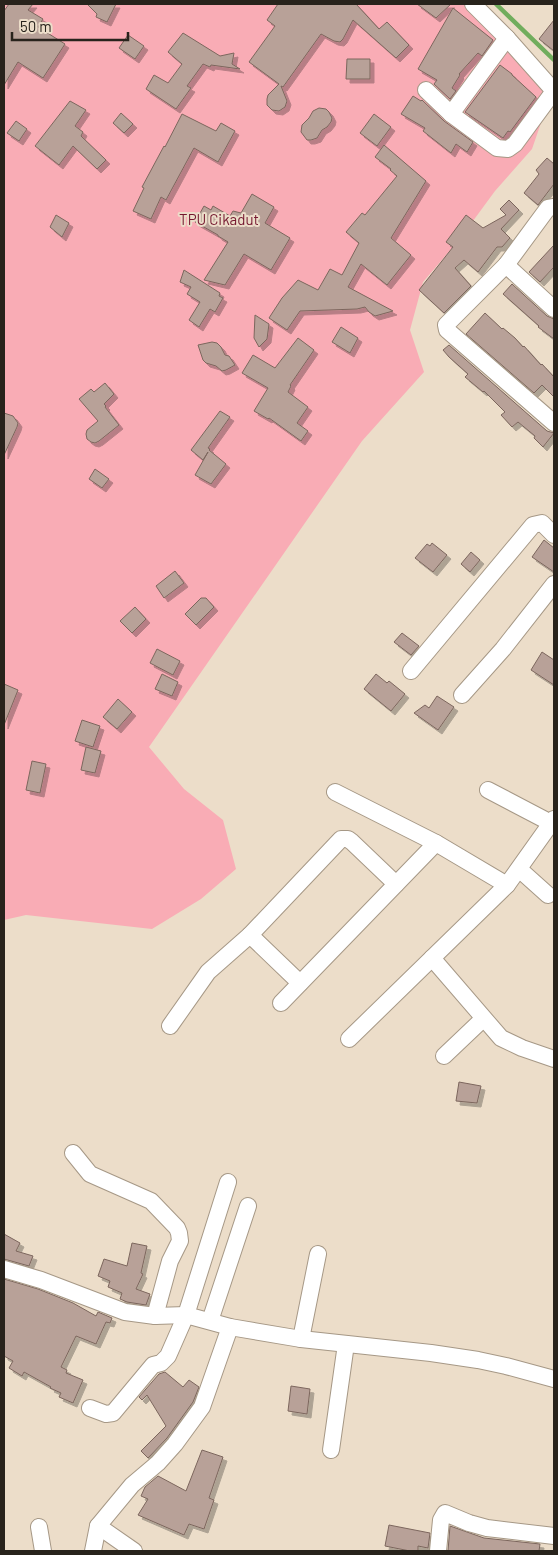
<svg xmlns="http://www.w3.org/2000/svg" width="558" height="1555" viewBox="0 0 558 1555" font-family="Barlow,sans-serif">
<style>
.green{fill:#f9acb5}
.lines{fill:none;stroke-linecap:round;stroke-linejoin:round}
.stream{stroke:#71ad5d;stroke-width:4.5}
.building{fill:#b8a198;stroke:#7c665d;filter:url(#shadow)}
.street-casing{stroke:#a69886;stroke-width:18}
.street{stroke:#fff;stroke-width:16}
.labels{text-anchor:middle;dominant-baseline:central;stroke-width:4;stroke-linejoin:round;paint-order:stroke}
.park-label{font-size:15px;fill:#751830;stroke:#ecddc9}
</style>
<defs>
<filter id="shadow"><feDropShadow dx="4" dy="4" stdDeviation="0" flood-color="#0004"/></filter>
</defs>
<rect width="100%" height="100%" fill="#ecddc9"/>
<path class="green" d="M4,4H480L553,88L532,149L495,191L459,240L423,282L410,330L424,372L362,441L149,747L184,789L223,820L236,869L201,899L152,929L26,915L4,920Z"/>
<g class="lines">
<path class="stream" d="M496,4L554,60"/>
</g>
<g class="building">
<path d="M9,4H33L28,10L43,19L38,27L65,44L43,78L18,62L4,85V11Z"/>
<path d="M87,4H116L107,22L96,17L97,14Z"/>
<path d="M278,4H356L379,29L387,22L409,45L396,58L353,20L343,39L340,42L334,41L321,34L283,87L281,86L287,101L285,107L279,111L272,110L267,105V99L268,95L279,84L249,62L275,26L267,20Z"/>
<path d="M417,4H451L436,18Z"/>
<path d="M453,8L493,40L482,56L478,53L459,74L460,75L452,88L456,91L450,99L434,84L437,80L418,69Z"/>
<path d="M554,20V51L539,39Z"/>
<path d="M183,33L220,56L234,53L232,64L240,69L211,65L210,67L203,64L187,86L191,88L176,109L146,89L154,75L168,83L182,64L168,52Z"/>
<path d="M128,35L144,46L135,59L119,48Z"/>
<path d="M347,59H370V79H346Z"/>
<path d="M500,65L512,74V75L536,97L510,132L508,131L503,138L465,112Z"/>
<path d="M413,96L421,101L422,100L444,121L473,142L467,152L456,144L451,153L423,131L425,128L401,114Z"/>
<path d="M70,101L86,110L75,126L83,132L81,136L106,160L97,169L73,146L59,165L35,146Z"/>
<path d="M319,108L326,109L329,112L332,118L331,122L327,127L322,130L317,138L311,140H307L301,132L302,125L309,118L313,111Z"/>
<path d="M121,113L133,124L124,133L113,123Z"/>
<path d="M182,114L216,131L221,123L235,131L218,162L194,148L166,200L161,197L151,219L133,211L144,188L142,187L164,146L165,147Z"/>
<path d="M374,114L391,127L377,146L360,133Z"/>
<path d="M16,121L27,129L19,141L7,133Z"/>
<path d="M384,145L426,181L391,238L411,255L387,285L361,264L348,287L393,311L375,316L369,312L365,307L357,309L300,311L287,330L269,318L282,298L298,280L318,290L330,269L342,275L359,243L346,232L362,213L365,215L397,176L390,170L391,169L375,157Z"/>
<path d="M547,158L554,164V184L538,205L524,193L539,174L536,170Z"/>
<path d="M252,194L274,207L265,223L290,238L271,270L244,254L225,285L204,280L228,242L218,236V235L195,222L204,206L211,210L213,206L230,216L233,211L241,213Z"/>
<path d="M509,200L519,210L501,229L510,238L502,247H497L478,272L464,260L455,268L471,286L444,313L419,290L453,247L446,242L466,215L483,228L506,215L500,209Z"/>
<path d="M56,215L69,223L62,237L50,227Z"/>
<path d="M554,245V267L540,282L529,272Z"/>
<path d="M184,270L220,293L219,296L223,298L215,312L210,309L199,327L189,320L200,302L187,294L191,287L180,282Z"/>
<path d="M512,284L547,316L554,319V339L538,327L539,326L503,294Z"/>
<path d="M485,313L502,329L503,328L515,338L523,347L524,346L541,365L542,364L554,377V397L542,385L534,393L466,334Z"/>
<path d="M255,315L269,324L267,339L259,347L254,338Z"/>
<path d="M341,327L358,338L350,353L332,342Z"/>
<path d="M298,338L314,350L290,385L291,386L288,392L308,407L297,423L308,431L301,441L269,418L268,419L254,411L268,388L242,373L253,355L275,368Z"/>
<path d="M212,342L217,343L221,347L225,355L229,356L235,365L226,370L222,371L216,366L206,363L203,360L198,345Z"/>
<path d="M449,345L547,431L554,433L543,447L534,438L535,436L518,422L512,427L501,415L505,412L484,391L483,392L465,377L468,374L449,357L443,350Z"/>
<path d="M105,383L114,394L104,404L106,406L105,407L119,425L99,441L95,443L91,442L87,439L86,434L87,430L98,421L79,399L91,389L94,392Z"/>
<path d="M220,411L230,417L208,448L210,449L209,450L226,464L211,484L195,475L208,452L203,460L191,450Z"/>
<path d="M4,413L13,416L18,423L17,427L4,455Z"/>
<path d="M95,469L109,479L102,488L89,479Z"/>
<path d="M544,540L554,548V572L532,557Z"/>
<path d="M432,543L447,555L433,572L415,558L427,544L430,546Z"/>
<path d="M471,552L480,560L470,572L461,564Z"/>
<path d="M175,571L184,583L164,598L156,586Z"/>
<path d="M201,598H206L214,607L196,625L185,614Z"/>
<path d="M135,607L146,619L132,633L120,621Z"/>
<path d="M402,633L419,646L411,655L394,642Z"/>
<path d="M157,649L180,661L173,675L150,663Z"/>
<path d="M542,652L554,660V685L531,670Z"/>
<path d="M162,674L178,682L172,696L155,689Z"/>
<path d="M376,674L387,683L389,681L405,694L391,711L364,689Z"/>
<path d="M4,684L18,690L4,725Z"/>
<path d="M437,696L454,707L438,730L414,713L425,705L429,708Z"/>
<path d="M118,699L132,712L117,729L103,717Z"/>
<path d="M82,720L100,726L93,747L75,741Z"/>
<path d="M86,747L101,751L95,773L81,770Z"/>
<path d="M32,761L46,764L40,793L26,790Z"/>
<path d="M459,1082L481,1086L477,1103L456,1101Z"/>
<path d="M4,1234L20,1243L16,1251L33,1256L29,1266L4,1259Z"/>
<path d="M132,1243L147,1246L141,1273L143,1274L136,1289L150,1294L146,1305L127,1302L120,1299L122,1293L108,1287L110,1281L98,1276L104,1259L127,1266Z"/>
<path d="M4,1279L38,1289L73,1303L96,1316L98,1312L112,1318L110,1323L106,1322L96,1344L76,1336L61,1367L67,1370L66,1373L83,1380L73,1403L59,1397L61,1393L50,1388L51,1387L24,1372L22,1376L9,1368L13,1361L4,1356Z"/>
<path d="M165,1372L183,1387L189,1380L199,1387L193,1402L167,1438L148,1458L141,1451L166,1426L147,1395L142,1400L139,1397L159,1374Z"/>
<path d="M291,1386L310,1389L307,1414L288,1411Z"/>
<path d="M202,1450L223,1457L209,1498L214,1500L204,1529L189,1524L184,1535L138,1515L148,1499L141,1496L145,1487L158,1476L186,1491Z"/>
<path d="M389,1525L430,1533L428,1548L418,1546V1551H410L385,1546Z"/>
<path d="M450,1526L484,1538L540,1544L539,1551H448Z"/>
</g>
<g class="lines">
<g class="street-casing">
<g id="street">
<path d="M473,4L507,38L554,91"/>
<path d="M426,90L451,114L497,148L508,149L515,144L554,91"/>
<path d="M451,114L507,38"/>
<path d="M554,207L548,208L506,265L446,325L447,330L554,423"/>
<path d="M506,265L554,309"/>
<path d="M411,671L533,525L542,523L554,535"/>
<path d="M462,695L503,649L554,584"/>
<path d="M488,790L551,823"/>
<path d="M335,792L436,843L507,885"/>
<path d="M519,869L548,895"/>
<path d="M432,958L501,1038L522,1048L554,1059"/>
<path d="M300,983L250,935L341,839H348L352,842L396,884"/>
<path d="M281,1003L436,843"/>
<path d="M170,1026L208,972L250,935"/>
<path d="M349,1039L507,885L554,819"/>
<path d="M444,1056L483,1019"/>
<path d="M73,1153L90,1174L151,1201L177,1228L179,1233L180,1241L170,1261L155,1316"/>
<path d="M4,1269L41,1280L125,1312L155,1316L186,1315L230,1327L301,1339L431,1353L478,1360L506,1366L554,1379"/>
<path d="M210,1321L248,1206"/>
<path d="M301,1339L318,1254"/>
<path d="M90,1408L106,1414L113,1413L153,1365L161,1363L168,1356L186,1315L228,1182"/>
<path d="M331,1450L346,1344"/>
<path d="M98,1526L134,1551"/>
<path d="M39,1527L43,1551"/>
<path d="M93,1551L98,1526L132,1485L158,1463L175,1444L202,1407L230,1327"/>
<path d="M438,1551L441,1520L445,1513L469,1523L487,1528L554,1536"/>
</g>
</g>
<use href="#street" class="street"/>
</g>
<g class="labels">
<g class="park-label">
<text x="219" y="219">TPU Cikadut</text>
</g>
</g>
<rect width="558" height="1555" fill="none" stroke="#28231c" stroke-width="10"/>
<path d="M12 32v8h116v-8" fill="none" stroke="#28231c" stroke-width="2.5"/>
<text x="20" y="32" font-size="15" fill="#28231c" stroke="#ecddc9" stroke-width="4" paint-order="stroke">50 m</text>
</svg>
